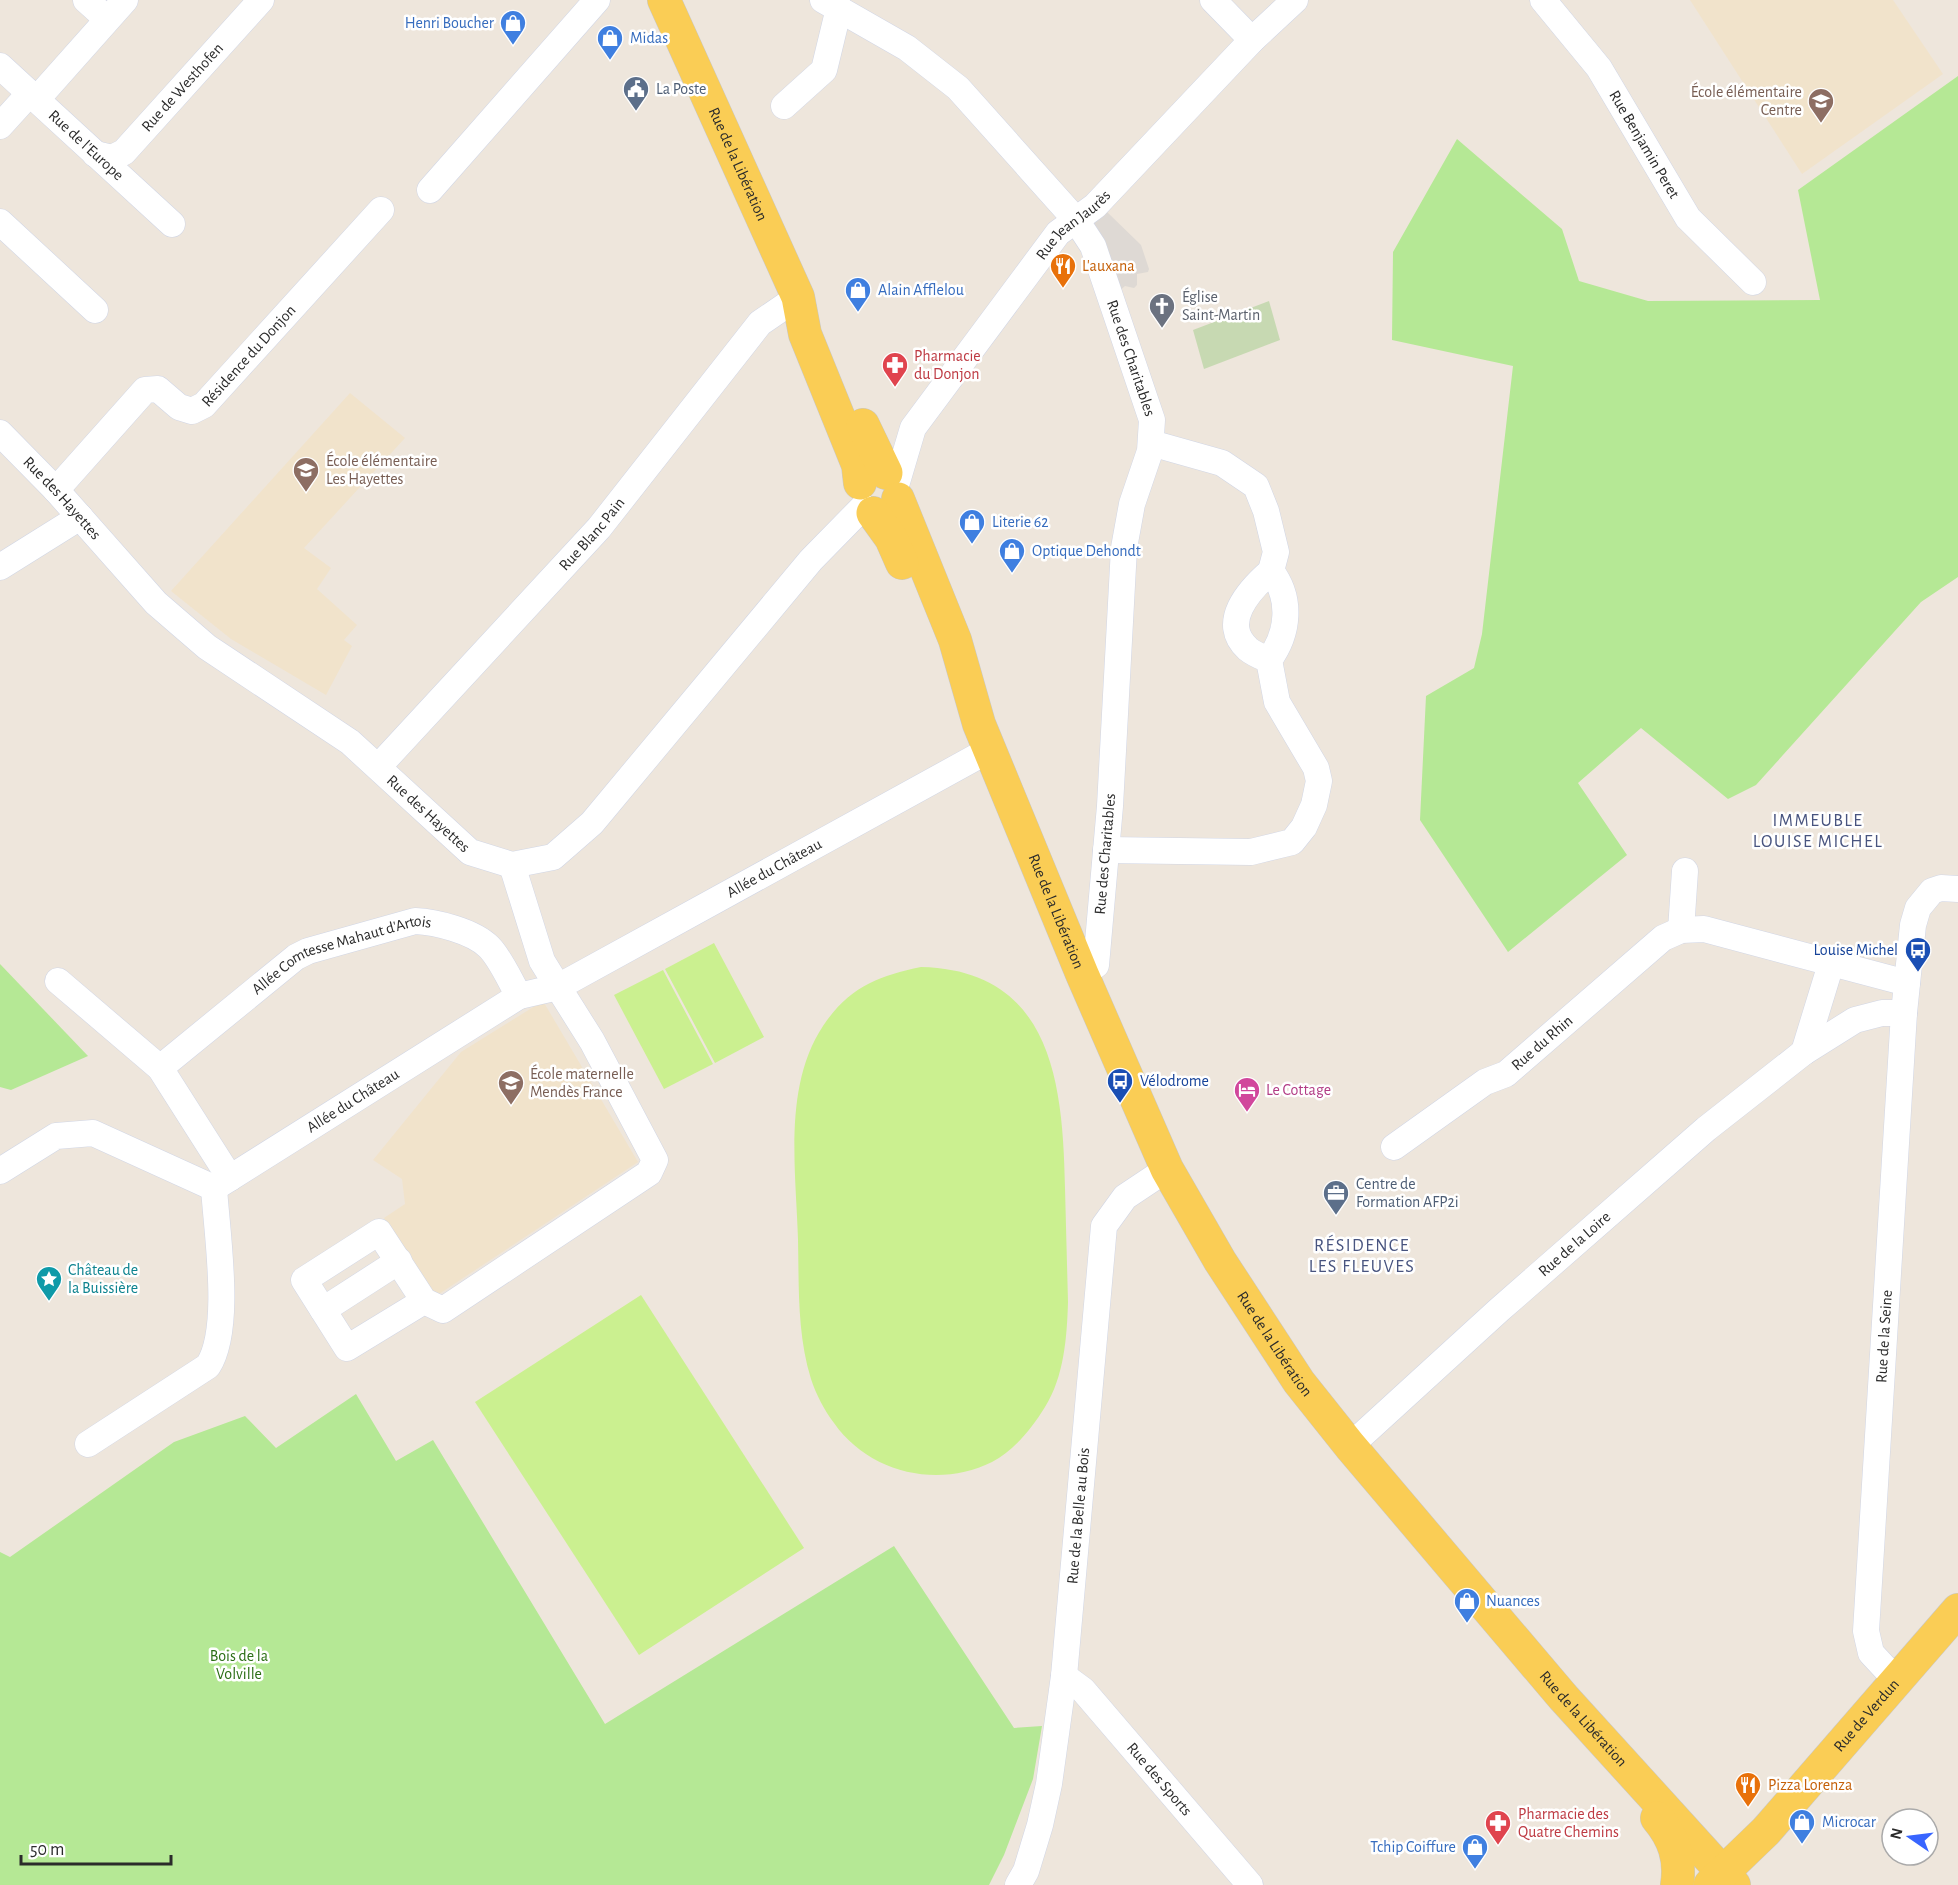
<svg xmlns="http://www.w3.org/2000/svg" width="1958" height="1885" viewBox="0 0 1958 1885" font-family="'Alegreya Sans',sans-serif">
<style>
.education{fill:#f1e3cb}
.green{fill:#b5e895}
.cemetery{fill:#c7d9b2}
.pitch{fill:#cbf090}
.plaza{fill:#ded9d4}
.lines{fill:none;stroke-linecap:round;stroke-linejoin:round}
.minor-casing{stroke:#d1d6e5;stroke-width:27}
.major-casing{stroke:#c8c8c8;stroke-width:34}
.minor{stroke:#fff;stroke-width:26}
.major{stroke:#facd55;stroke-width:33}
.labels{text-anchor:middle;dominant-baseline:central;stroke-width:5;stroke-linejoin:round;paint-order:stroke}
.shop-label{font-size:16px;fill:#366cbe;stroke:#fff;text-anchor:start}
.street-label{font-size:16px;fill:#2b2b2b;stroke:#fff}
.service-label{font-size:16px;fill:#4e5e75;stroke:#fff;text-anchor:start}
.education-label{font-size:16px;fill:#785e54;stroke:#fff;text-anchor:start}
.food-label{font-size:16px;fill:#c56008;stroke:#fff;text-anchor:start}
.worship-label{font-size:16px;fill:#5b616d;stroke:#fff;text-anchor:start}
.health-label{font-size:16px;fill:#be3a42;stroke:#fff;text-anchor:start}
.transit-label{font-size:16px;fill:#164399;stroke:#fff;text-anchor:end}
.hotel-label{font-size:16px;fill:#b23c85;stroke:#fff;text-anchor:start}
.culture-label{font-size:16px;fill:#0d838f;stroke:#fff;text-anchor:start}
.park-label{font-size:16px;fill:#2b6e15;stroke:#fff}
.neighbourhood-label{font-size:18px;letter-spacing:1.5px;fill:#48547f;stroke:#fff}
</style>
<rect width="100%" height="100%" fill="#eee6dc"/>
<g class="education">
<path d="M1690,0H1893L1943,74L1802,174Z"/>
<path d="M350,393L405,438L304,548L331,568L317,589L357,625L344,640L352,646L326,695L231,639L171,591Z"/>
<path d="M543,1001L638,1162L430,1300L384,1218L405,1204L402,1179L373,1160L461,1052Z"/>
</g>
<g class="green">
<path d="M1958,76V577L1921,602L1756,785L1728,799L1641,728L1578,783L1627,855L1508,952L1420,820L1426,696L1474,668L1482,634L1513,366L1392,340L1393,252L1457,139L1562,229L1579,281L1648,301L1820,300L1798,190Z"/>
<path d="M0,964L88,1056L11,1090L0,1087Z"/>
<path d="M356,1394L396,1461L433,1440L605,1724L894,1546L1014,1728L1042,1726L1033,1779L1004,1855L989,1885H0V1552L10,1557L174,1442L245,1416L276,1448Z"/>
</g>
<path class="cemetery" d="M1269,301L1280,340L1204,369L1193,330Z"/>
<g class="pitch">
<path d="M714,943L764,1037L715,1063L665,969Z"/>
<path d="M921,967C1052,970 1063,1083 1065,1188C1066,1226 1067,1264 1068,1302C1067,1337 1064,1377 1045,1407C1032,1428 1014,1451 992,1462C938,1489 869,1473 834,1423C824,1410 816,1394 811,1379C797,1334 799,1285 798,1239C796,1171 783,1086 823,1026C849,987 878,976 921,967Z"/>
<path d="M663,970L713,1064L664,1089L614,995Z"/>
<path d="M641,1295L804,1548L639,1655L475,1402Z"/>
</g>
<path class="plaza" d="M1095,206L1107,212L1141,245L1149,269L1148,272L1137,274V285L1134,288L1125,286L1111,298L1076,220Z"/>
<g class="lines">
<g class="minor-casing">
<g id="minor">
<path d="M86,0L107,19"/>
<path id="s1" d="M823,0L907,48L958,88L1076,220L1093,246L1152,420L1150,451L1132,504L1124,548L1110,806L1096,965L1082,974"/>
<path d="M1213,0L1252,40"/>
<path id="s2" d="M1543,0L1599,68L1688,218L1753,282"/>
<path id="s3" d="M0,66L172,224"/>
<path d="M37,99L125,0"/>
<path d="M784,106L824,70L839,8"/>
<path d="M0,126L30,93"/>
<path id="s4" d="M95,154L112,158L124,152L261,0"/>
<path d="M430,190L597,0"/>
<path d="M0,222L95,310"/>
<path id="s5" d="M0,433L56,490L156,603L207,647L350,742L470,852L512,865L553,857L592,823L811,560L863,507"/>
<path id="s6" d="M897,482L913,428L1058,233L1095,206L1252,40L1295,0"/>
<path id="s7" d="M56,490L145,390L158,389L179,407L192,411L204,405L381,210"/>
<path d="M0,567L80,517"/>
<path d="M1269,660C1262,657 1254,654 1248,649C1219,623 1249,590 1271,571"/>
<path id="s8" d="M379,766L599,528L760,323L798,297"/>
<path d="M1106,850L1251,852L1292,842L1304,827L1314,805L1319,781L1316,768L1277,702L1269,660C1289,633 1292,598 1271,571L1276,552L1266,511L1256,486L1222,463L1151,443"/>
<path d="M1681,930L1685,871"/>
<path d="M58,981L160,1068L230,1178"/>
<path d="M1804,1052L1831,964"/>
<path id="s9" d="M160,1068L296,957L308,951L415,921C436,922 473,931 489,947C501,959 510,981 519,996"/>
<path id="s10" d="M1394,1147L1485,1082L1506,1074L1663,938L1681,930L1704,929L1907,983"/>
<path id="s11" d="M0,1171L56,1136L93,1133L214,1188L519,996L558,987L542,961L512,865"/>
<path id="s12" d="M424,1301L347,1348L304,1280L379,1232L424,1301L443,1310L649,1173L655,1160L592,1041L558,987L989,750"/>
<path d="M323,1310L399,1261"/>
<path d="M88,1444L208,1366C232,1329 217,1235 214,1188"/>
<path id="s13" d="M1350,1446L1499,1310L1706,1129L1804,1052L1855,1020L1882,1013H1904"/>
<path id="s14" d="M1064,1676L1083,1690L1250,1885"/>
<path id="s15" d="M1897,1681L1871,1653L1866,1631L1904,1013L1913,925L1918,908L1932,891L1941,888L1958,889"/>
<path id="s16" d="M1018,1885L1026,1871L1040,1825L1049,1784L1064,1676L1104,1226L1125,1197L1167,1169"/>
</g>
</g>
<g class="major-casing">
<g id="major">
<path id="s17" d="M664,0L798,297L805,334L858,465L860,483"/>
<path d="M863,425L886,473"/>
<path id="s18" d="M898,499L955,640L979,724L1082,974L1167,1169L1220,1261L1299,1382L1350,1446L1563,1697L1734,1885"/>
<path d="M873,513L891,538L902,563"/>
<path d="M1657,1818C1674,1838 1681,1859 1677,1885"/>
<path id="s19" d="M1710,1885L1766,1831L1958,1610"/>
</g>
</g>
<use href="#minor" class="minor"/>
<use href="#major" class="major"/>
</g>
<defs>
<g id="shop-pin" transform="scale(1.35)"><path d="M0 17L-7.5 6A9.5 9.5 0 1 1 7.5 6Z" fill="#3f7fe0" stroke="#fff"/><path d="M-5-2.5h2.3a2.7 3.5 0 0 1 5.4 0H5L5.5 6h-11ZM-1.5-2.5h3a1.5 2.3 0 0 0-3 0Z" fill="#fff"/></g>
<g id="civic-pin" transform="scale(1.35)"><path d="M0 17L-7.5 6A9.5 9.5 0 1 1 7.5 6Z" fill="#5c6f8a" stroke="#fff"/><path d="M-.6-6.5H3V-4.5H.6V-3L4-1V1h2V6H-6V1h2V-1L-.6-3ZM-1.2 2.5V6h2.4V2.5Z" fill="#fff"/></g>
<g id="school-pin" transform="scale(1.35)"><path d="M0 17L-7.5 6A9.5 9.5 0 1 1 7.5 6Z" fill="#8d6e63" stroke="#fff"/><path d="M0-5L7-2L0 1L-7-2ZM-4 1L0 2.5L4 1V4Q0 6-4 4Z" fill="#fff"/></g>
<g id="restaurant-pin" transform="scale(1.35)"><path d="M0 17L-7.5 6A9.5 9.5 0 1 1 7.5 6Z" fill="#e8710a" stroke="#fff"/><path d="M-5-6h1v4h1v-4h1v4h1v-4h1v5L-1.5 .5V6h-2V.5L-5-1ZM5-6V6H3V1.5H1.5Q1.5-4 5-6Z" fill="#fff"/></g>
<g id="church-pin" transform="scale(1.35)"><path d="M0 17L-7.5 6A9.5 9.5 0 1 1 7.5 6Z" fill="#6b7280" stroke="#fff"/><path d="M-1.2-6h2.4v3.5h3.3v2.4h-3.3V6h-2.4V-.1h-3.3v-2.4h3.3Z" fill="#fff"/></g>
<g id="pharmacy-pin" transform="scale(1.35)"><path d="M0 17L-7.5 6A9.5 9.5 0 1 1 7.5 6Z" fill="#e0444e" stroke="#fff"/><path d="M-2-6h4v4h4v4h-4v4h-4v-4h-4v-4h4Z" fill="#fff"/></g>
<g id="bus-pin" transform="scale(1.35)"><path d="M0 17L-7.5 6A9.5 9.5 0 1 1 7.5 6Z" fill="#1a4fb4" stroke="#fff"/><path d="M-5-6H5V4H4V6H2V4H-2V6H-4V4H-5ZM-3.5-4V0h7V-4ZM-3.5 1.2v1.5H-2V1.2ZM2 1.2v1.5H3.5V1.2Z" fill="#fff"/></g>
<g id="hotel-pin" transform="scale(1.35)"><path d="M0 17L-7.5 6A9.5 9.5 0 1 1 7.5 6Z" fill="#d1479c" stroke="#fff"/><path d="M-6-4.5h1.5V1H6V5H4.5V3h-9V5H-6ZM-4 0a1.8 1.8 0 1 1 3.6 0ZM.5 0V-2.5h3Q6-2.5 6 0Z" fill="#fff"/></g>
<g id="office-pin" transform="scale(1.35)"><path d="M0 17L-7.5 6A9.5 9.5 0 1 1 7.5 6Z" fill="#5c6f8a" stroke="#fff"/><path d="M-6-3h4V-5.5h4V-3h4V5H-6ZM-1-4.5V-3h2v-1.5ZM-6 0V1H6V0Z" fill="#fff"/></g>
<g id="sight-pin" transform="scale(1.35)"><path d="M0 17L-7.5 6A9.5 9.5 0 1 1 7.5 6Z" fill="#0f9aa8" stroke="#fff"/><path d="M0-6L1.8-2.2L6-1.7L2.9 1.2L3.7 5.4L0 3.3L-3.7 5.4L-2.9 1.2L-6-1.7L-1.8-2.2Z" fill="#fff"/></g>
</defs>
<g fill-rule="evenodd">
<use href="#shop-pin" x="513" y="23"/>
<use href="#shop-pin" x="610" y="38"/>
<use href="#civic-pin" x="636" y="89"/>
<use href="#school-pin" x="1821" y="101"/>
<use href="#restaurant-pin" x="1063" y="266"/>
<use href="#shop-pin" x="858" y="290"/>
<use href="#church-pin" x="1162" y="306"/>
<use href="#pharmacy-pin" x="895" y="365"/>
<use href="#school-pin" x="306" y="470"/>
<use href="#shop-pin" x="972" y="522"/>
<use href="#shop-pin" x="1012" y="551"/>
<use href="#bus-pin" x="1918" y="950"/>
<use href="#bus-pin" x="1120" y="1081"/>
<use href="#school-pin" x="511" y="1083"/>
<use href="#hotel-pin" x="1247" y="1090"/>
<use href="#office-pin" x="1336" y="1193"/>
<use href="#sight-pin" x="49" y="1279"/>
<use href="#shop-pin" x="1467" y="1601"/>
<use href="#restaurant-pin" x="1748" y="1785"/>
<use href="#shop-pin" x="1802" y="1822"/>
<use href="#pharmacy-pin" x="1498" y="1823"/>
<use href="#shop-pin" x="1475" y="1847"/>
</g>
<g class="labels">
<g class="shop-label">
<text x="494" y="23" text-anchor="end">Henri Boucher</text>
<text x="630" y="38">Midas</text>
<text x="878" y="290">Alain Afflelou</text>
<text x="992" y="522">Literie 62</text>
<text x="1032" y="551">Optique Dehondt</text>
<text x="1486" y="1601">Nuances</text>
<text x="1822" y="1822">Microcar</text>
<text x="1456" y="1847" text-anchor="end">Tchip Coiffure</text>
</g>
<g class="street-label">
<text stroke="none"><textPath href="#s4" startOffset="118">Rue de Westhofen</textPath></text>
<text stroke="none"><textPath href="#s2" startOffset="177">Rue Benjamin Peret</textPath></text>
<text stroke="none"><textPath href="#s3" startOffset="117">Rue de l'Europe</textPath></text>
<text stroke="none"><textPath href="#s17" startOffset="180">Rue de la Libération</textPath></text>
<text stroke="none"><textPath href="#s6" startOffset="316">Rue Jean Jaurès</textPath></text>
<text stroke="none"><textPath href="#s7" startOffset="268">Résidence du Donjon</textPath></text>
<text stroke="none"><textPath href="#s1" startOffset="488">Rue des Charitables</textPath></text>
<text stroke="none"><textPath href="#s5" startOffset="90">Rue des Hayettes</textPath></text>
<text stroke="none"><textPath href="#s8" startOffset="315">Rue Blanc Pain</textPath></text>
<text stroke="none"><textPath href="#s5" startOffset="576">Rue des Hayettes</textPath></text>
<text transform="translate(1105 854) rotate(-85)">Rue des Charitables</text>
<text stroke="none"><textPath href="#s12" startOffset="1070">Allée du Château</textPath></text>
<text stroke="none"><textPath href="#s18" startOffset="442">Rue de la Libération</textPath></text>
<text stroke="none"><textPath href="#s9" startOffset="219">Allée Comtesse Mahaut d'Artois</textPath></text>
<text stroke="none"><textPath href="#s10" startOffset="182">Rue du Rhin</textPath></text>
<text stroke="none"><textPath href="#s11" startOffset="400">Allée du Château</textPath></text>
<text stroke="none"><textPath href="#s13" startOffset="302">Rue de la Loire</textPath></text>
<text stroke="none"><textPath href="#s15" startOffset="356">Rue de la Seine</textPath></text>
<text stroke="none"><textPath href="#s18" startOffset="928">Rue de la Libération</textPath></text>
<text stroke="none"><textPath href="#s16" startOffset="376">Rue de la Belle au Bois</textPath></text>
<text stroke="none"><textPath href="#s19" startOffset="231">Rue de Verdun</textPath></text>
<text stroke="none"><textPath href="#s18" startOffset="1414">Rue de la Libération</textPath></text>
<text stroke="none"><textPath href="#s14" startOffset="141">Rue des Sports</textPath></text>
</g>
<g class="service-label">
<text x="656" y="89">La Poste</text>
<text x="1356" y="1184">Centre de<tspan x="1356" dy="18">Formation AFP2i</tspan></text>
</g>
<g class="education-label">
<text x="1802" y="92" text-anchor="end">École élémentaire<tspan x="1802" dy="18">Centre</tspan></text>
<text x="326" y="461">École élémentaire<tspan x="326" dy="18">Les Hayettes</tspan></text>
<text x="530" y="1074">École maternelle<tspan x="530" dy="18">Mendès France</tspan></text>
</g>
<g class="food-label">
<text x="1082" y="266">L'auxana</text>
<text x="1768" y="1785">Pizza Lorenza</text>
</g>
<g class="worship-label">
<text x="1182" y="297">Église<tspan x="1182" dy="18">Saint-Martin</tspan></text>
</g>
<g class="health-label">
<text x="914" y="356">Pharmacie<tspan x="914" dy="18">du Donjon</tspan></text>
<text x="1518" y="1814">Pharmacie des<tspan x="1518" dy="18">Quatre Chemins</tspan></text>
</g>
<g class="transit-label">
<text x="1898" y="950">Louise Michel</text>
<text x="1140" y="1081" text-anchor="start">Vélodrome</text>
</g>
<g class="hotel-label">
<text x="1266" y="1090">Le Cottage</text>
</g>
<g class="culture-label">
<text x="68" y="1270">Château de<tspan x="68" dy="18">la Buissière</tspan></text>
</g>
<g class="park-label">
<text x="239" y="1656">Bois de la<tspan x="239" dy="18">Volville</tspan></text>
</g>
<g class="neighbourhood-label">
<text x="1818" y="821">IMMEUBLE<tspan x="1818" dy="21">LOUISE MICHEL</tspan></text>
<text x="1362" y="1246">RÉSIDENCE<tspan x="1362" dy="21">LES FLEUVES</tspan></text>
</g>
</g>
<g transform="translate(1910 1837) rotate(284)"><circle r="28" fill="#ffffff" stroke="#aaaaaa" stroke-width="1.5"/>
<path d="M0-4.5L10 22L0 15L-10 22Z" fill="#3865ff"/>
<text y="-9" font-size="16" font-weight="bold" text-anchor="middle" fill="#2b2b2b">N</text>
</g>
<path d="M21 1855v9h150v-9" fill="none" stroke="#2b2b2b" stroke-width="3"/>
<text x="30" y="1855" font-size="18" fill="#2b2b2b" stroke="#ffffff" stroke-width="4.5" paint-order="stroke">50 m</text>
</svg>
